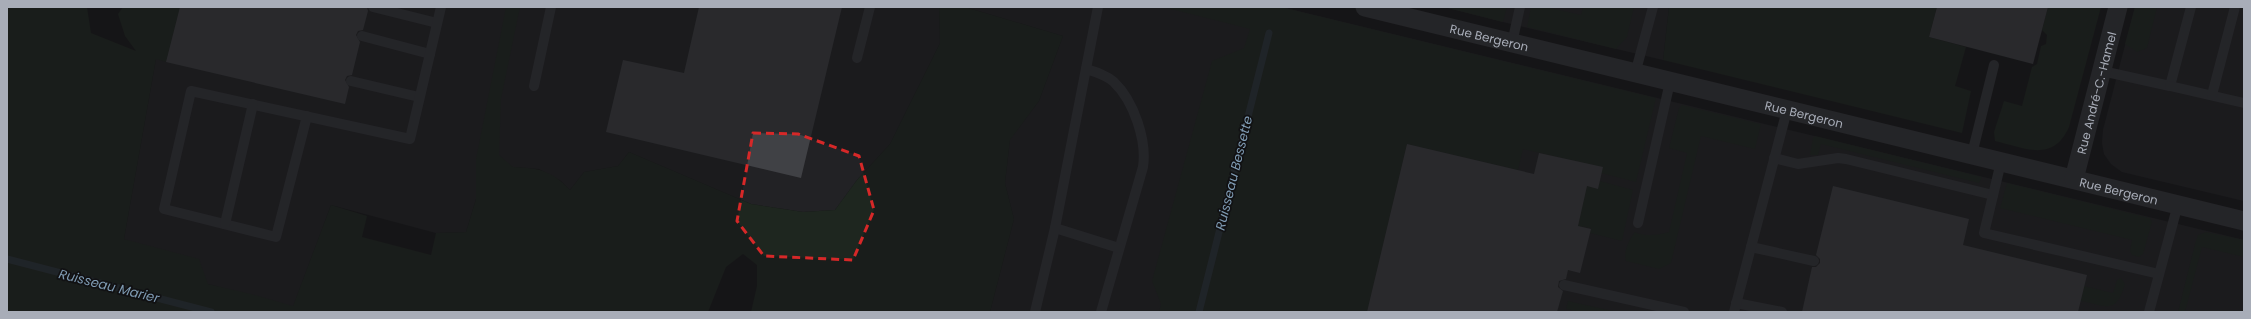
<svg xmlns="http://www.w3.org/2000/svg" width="2251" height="319" viewBox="0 0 2251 319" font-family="Poppins,sans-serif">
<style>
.built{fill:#222225}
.green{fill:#1e261f}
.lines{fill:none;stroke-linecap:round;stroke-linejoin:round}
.stream{stroke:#2c353c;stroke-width:7}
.building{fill:#404145}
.lane{stroke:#37383d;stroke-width:10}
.street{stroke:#37383d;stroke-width:19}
.marked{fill:none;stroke:#d62828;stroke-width:3;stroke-dasharray:8 5;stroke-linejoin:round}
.labels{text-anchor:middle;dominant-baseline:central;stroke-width:3.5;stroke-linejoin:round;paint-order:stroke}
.street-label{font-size:12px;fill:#a8adb8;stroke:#111113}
.water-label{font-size:13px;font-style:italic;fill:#7f9bb3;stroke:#111113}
</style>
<rect width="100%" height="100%" fill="#161618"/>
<g class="built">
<path d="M147,7H939L940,43L890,144L857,180L835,210L803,212L751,204L629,152L618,166L584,172L570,190L561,181L539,169L513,167L476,160V199L466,232L436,233L331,205L293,307L208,284L124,239L156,59Z"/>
<path d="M965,7H1281L2244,240V312H990L1014,219L1005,183L1010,139L1039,101L1063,36Z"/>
<path d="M1444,7H1669L1663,60L1503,22Z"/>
<path d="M2135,7H2244V201L2122,172L2111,164L2104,154L2102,143L2103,130Z"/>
</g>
<g class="green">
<path d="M7,7H87L91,33L136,51L125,36L118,14L123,7H180L166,62L156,59L124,239L199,259L208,284L251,294L293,306L331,205L367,216L362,237L431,255L436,233L466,232L476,199V159L506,7H520L501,99L499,155L513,167C539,168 551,170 570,190L584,172L618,166L629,152L751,204L803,212L835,210L857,180L890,144L940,43L939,7H965L1063,36L1039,101L1010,140L1005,183L1014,219L990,312H751L757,286V265L743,254L726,267L708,312H7Z"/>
<path d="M1163,7H1281L1656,98L1636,182L1601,173L1602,167L1523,149L1518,170L1407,144L1367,312H1159L1161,304L1152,281L1212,61L1244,48L1250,29Z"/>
<path d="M1444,7H1507L1503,22Z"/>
<path d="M1531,7H1546L1581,15L1583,7H1634L1627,37L1616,49L1527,27Z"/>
<path d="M1669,7H1937L1929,37L1966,47L1955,86L1971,91L1962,133L1663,60Z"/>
<path d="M2048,7H2101L2069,127C2053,163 2025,148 1995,141L1994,132L2004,101L2022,106L2032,67L2037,64L2041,46L2046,44L2047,35L2042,30Z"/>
<path d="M2135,7H2157L2147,48L2137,52L2125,44Z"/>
<path d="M1682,105L1761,124L1755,149L1701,136L1671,263L1659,269L1626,261C1623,253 1629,239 1635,232C1646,237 1657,235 1669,232L1687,153L1669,148L1679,108Z"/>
<path d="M1815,136L1982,177L1979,183L1821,144L1818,155H1810L1813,138Z"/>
<path d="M1600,181L1633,190L1622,241L1590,233L1591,228L1578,226L1587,186L1598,189Z"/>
<path d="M2007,183L2150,218L2152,222L2143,254L2139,257L2132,255L2130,251L2132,240L2000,208Z"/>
<path d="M2206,232L2244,240V257L2202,247L2185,312H2178L2195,244L2198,235Z"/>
<path d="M2121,278L2125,284C2116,315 2107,306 2081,301L2084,286L2113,293L2117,280Z"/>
<path d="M1568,301L1617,312H1580L1566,309Z"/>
</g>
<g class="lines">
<g class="stream">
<path d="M7,259L211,312"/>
<path d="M1199,312L1269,33"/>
</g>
</g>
<g class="building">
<path d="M180,7H367L368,11L363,30L358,31L356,35L360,42L352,75L347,76L345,80L349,87L345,104L166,62Z"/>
<path d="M699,7H842L801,178L606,132L623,60L684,73Z"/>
<path d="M1937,7H2048L2033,64L1929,37Z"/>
<path d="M1407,144L1534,174L1539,153L1603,167L1598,189L1587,186L1578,226L1591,229L1580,273L1568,270L1566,279L1559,281L1558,287L1563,291L1557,312H1367Z"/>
<path d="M1833,186L1969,219L1963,245L2087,275L2078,312H1802L1812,267H1816L1820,263V259L1816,255Z"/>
</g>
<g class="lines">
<g class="lane">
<path d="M373,7L437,23"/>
<path d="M362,36L430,54"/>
<path d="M1512,43L1520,7"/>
<path d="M857,58L870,7"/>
<path d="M1086,69C1096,72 1106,75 1114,82C1134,101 1147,141 1143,167L1101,312"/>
<path d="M2102,71L2170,86L2191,7"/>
<path d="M1635,74L1653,7"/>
<path d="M351,81L419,97"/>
<path d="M534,86L551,7"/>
<path d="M2170,86L2244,103"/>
<path d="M2212,95L2235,7"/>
<path d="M307,116L276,237L164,209L191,91C264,107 337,123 410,139L441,7"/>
<path d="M1972,154L1994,65"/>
<path d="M1774,158L1798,164L1838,158L1846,159L1993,195"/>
<path d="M2001,162L1984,233L2159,274"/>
<path d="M1638,223L1670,82"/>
<path d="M225,224L253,104"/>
<path d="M1055,228L1119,248"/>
<path d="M1751,247L1814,261"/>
<path d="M1564,285L1684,312"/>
<path d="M1736,303L1782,312"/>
<path d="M1035,312L1055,228L1098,7"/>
<path d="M1734,312L1787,110"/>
<path d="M2149,312L2178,204"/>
</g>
<g class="street">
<path id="s1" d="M1365,7L2244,221"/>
<path id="s2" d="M2074,179L2118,7"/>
</g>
</g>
<path d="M0 0H2251V319H0ZM753,133L798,134L859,156L874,210L853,260L764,256L737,221Z" fill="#161618" fill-opacity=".55" fill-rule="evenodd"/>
<path class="marked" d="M753,133L798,134L859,156L874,210L853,260L764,256L737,221Z"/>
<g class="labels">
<g class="street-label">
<text stroke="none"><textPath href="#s1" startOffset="128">Rue Bergeron</textPath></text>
<text stroke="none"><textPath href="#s2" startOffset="89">Rue André-C.-Hamel</textPath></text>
<text stroke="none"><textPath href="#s1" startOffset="452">Rue Bergeron</textPath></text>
<text stroke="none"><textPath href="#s1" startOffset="776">Rue Bergeron</textPath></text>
</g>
<g class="water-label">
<text transform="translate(1234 173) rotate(-76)">Ruisseau Bessette</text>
<text transform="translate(109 286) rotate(14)">Ruisseau Marier</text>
</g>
</g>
<rect width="2251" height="319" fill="none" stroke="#a8adb8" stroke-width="16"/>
</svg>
